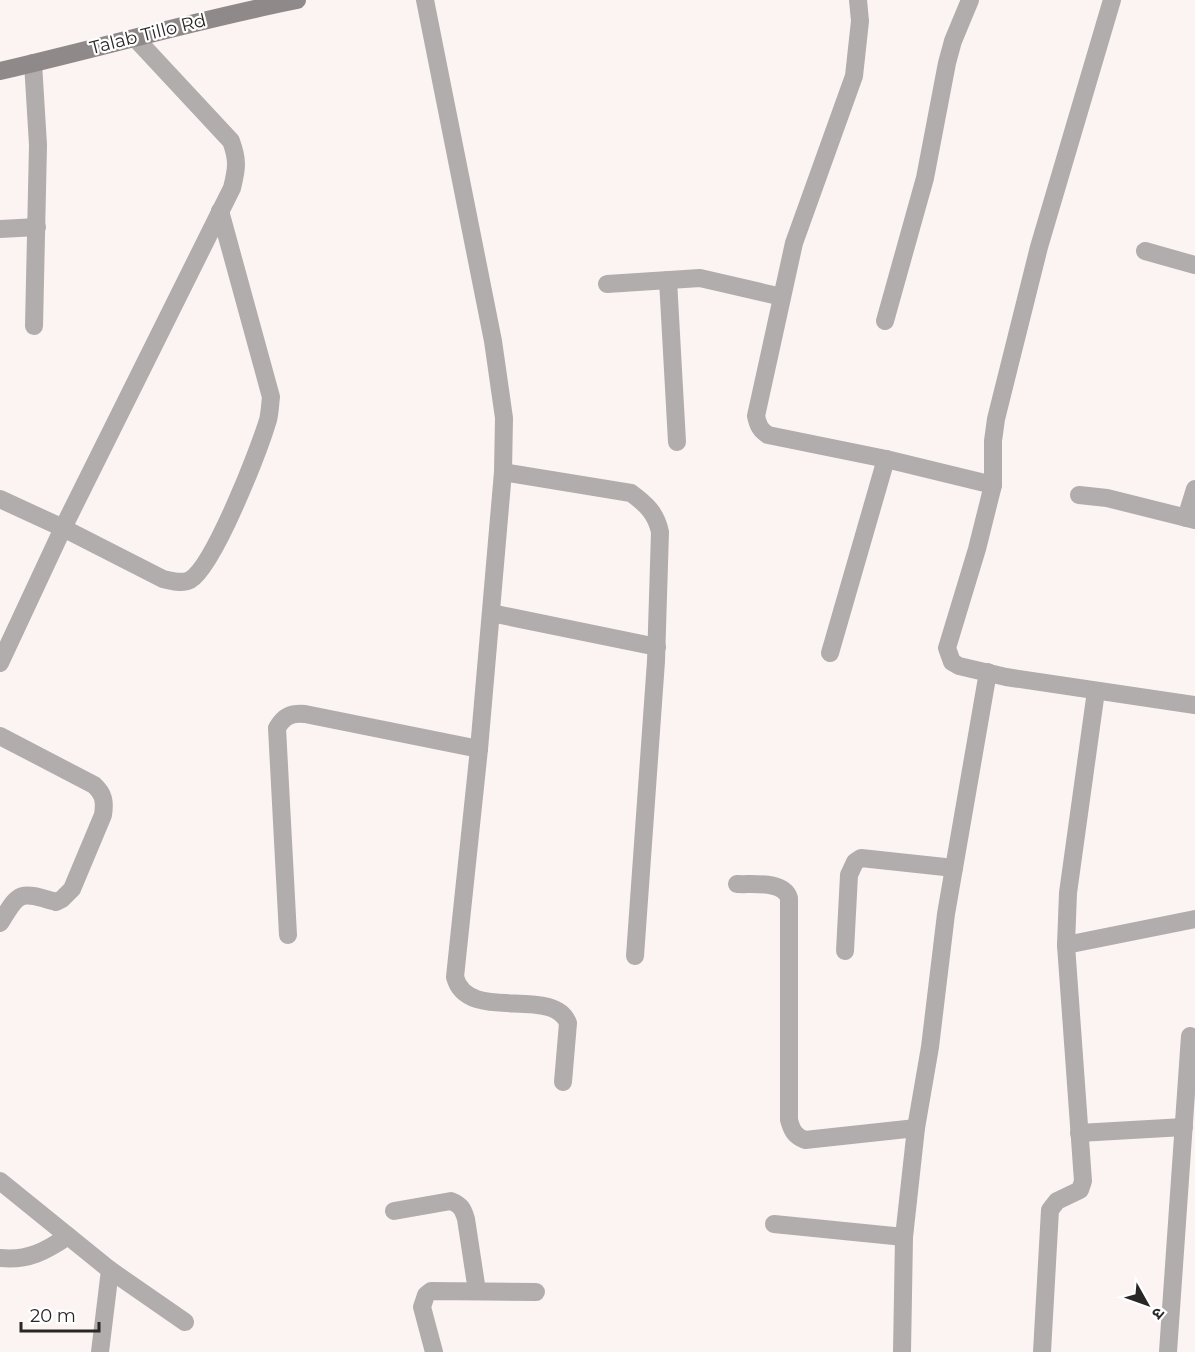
<svg xmlns="http://www.w3.org/2000/svg" width="1195" height="1352" viewBox="0 0 1195 1352" font-family="Montserrat,'Noto Sans Devanagari',sans-serif">
<style>
.lines{fill:none;stroke-linecap:round;stroke-linejoin:round}
.street{stroke:#b1adad;stroke-width:18}
.secondary{stroke:#8f8a89;stroke-width:18}
.labels{text-anchor:middle;dominant-baseline:central;stroke-width:4.5;stroke-linejoin:round;paint-order:stroke}
.street-label{font-size:18px;fill:#292626;stroke:#fff}
</style>
<rect width="100%" height="100%" fill="#fcf4f3"/>
<g class="lines">
<g class="street">
<path d="M425,0L493,341L504,418L503,472L479,749L455,977C467,1024 553,985 568,1023L563,1082"/>
<path d="M858,0L860,21L854,76L794,243L756,416C758,425 760,430 768,435L886,459L993,485"/>
<path d="M1112,0L1039,247L996,419L993,441V485L977,549L947,648L952,662L959,666L1006,677L1195,705"/>
<path d="M33,63L38,145L34,326"/>
<path d="M0,229L37,227"/>
<path d="M1145,251L1195,265"/>
<path d="M668,280L677,442"/>
<path d="M607,284L700,278L782,297"/>
<path d="M885,321L925,178L947,63L953,41L970,0"/>
<path d="M503,472L631,493C646,504 656,513 660,532L656,661L635,956"/>
<path d="M1079,495L1107,498L1195,520"/>
<path d="M0,499L63,528L163,579C171,581 182,584 190,580C214,566 259,450 268,420C270,412 270,404 271,397L220,211"/>
<path d="M1186,518L1195,489"/>
<path d="M491,613L657,647"/>
<path d="M830,653L886,459"/>
<path d="M0,663L63,528L232,188C237,168 238,160 231,141L136,39"/>
<path d="M0,736L94,785C104,794 105,802 103,815L72,889L62,899L56,902C19,891 20,891 0,923"/>
<path d="M737,884C752,885 783,880 789,898V1120C792,1131 795,1136 805,1140L916,1128"/>
<path d="M288,935L277,728C284,716 291,713 305,714L479,749"/>
<path d="M1066,945L1195,919"/>
<path d="M845,951L849,875L855,862L861,858L954,868"/>
<path d="M1079,1133L1184,1127"/>
<path d="M0,1181L110,1270L185,1322"/>
<path d="M394,1211L451,1201C461,1205 463,1209 466,1219L477,1291"/>
<path d="M774,1224L904,1237"/>
<path d="M0,1258C28,1261 46,1251 68,1236"/>
<path d="M100,1352L110,1270"/>
<path d="M434,1352L422,1307L426,1295L431,1291L536,1292"/>
<path d="M902,1352L904,1237L916,1128L930,1047L946,914L988,672"/>
<path d="M1042,1352L1050,1210L1057,1201L1080,1190L1083,1181L1066,945L1068,893L1096,691"/>
<path d="M1168,1352L1190,1036"/>
</g>
<path class="secondary" d="M0,71C99,48 197,20 297,0"/>
</g>
<g class="labels">
<g class="street-label">
<text transform="translate(148 34) rotate(-14)">Talab Tillo Rd</text>
</g>
</g>
<g transform="translate(1147 1304) rotate(130)" stroke="#ffffff" stroke-width="4.5" paint-order="stroke">
<path d="M0-4.5L10 22L0 15L-10 22Z" fill="#292626"/>
<text y="-9" font-size="16" font-weight="bold" text-anchor="middle" fill="#292626">उ</text>
</g>
<path d="M21 1322v9h78v-9" fill="none" stroke="#292626" stroke-width="3"/>
<text x="30" y="1322" font-size="18" fill="#292626" stroke="#ffffff" stroke-width="4.5" paint-order="stroke">20 m</text>
</svg>
